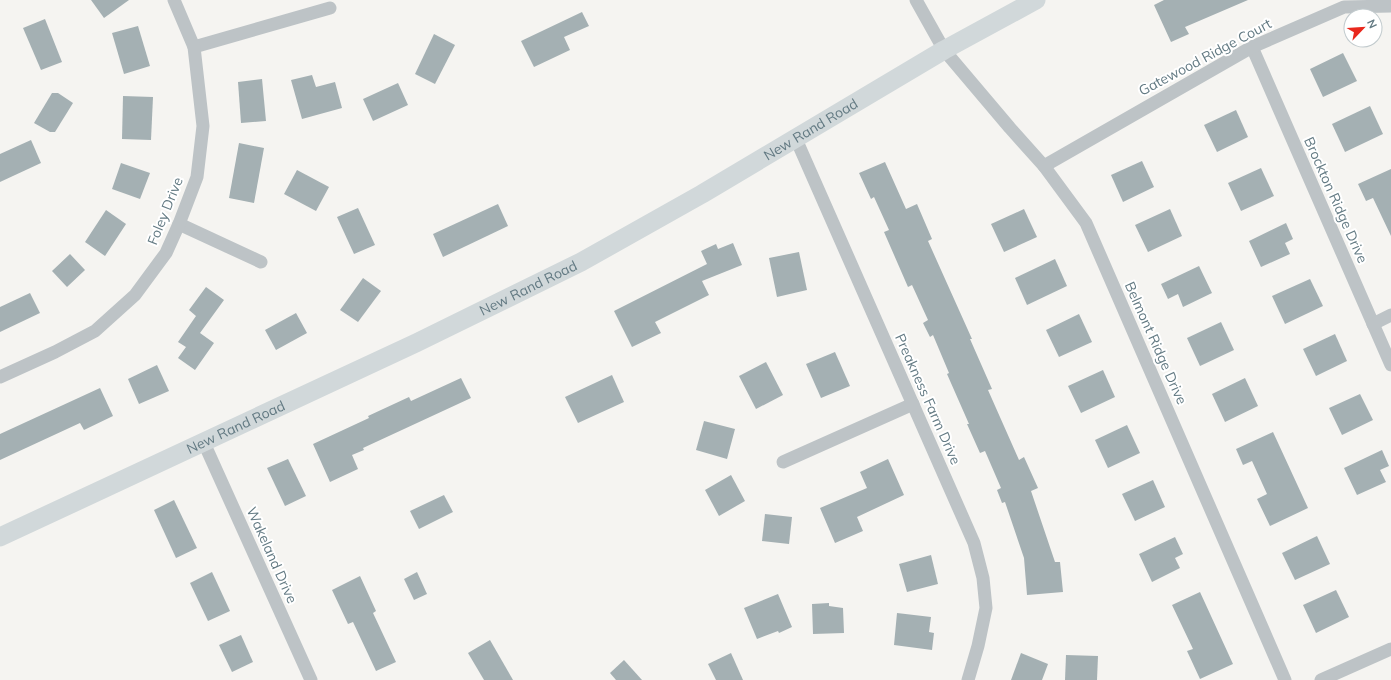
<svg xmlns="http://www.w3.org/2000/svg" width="1391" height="680" viewBox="0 0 1391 680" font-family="Mulish,sans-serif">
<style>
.building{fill:#a4b0b3}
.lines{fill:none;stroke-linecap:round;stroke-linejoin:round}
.street{stroke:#bdc3c6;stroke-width:13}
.secondary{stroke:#d1d8da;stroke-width:19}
.labels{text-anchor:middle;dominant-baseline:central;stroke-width:4;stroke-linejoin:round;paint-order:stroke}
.street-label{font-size:14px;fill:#637a83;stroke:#fff}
</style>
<rect width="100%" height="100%" fill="#f5f4f1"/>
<g class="building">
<path d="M91,0H129L104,18Z"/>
<path d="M1164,0H1248L1185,27L1189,34L1171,42L1154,5Z"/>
<path d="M582,12L589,26L564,37L570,50L534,67L521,41Z"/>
<path d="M45,19L62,62L41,70L23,28Z"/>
<path d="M138,26L150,66L124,74L112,33Z"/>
<path d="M434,34L455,45L435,84L415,74Z"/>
<path d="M1343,53L1357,81L1323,97L1310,69Z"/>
<path d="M312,75L316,87L335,82L342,108L302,119L291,80Z"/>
<path d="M262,79L266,121L241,123L238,82Z"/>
<path d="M398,83L408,105L373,121L363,99Z"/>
<path d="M52,93H58L73,103L55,132H50L34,123Z"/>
<path d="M123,96L153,97L151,140L122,139Z"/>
<path d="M1370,106L1383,134L1345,152L1332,124Z"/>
<path d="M1236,110L1248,137L1217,152L1204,125Z"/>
<path d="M31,140L41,163L0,182V154Z"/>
<path d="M239,143L264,148L254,203L229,198Z"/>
<path d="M1142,161L1154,187L1123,202L1111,175Z"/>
<path d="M885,162L906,209L917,204L932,239L928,241L972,339H970L992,389L988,390L1019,460L1024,457L1038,488L1031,491L1055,562H1060L1063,592L1027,595L1024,558L1005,502L1002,503L997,490L1001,488L985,451L980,453L967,424H969L947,374L949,373L933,335L930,337L923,323L928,320L912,285L908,287L884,232L889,230L874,197L871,199L859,173Z"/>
<path d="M121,163L150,173L140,199L112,189Z"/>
<path d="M1261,168L1274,196L1241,211L1228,183Z"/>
<path d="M1391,169V236L1373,198L1366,201L1358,184Z"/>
<path d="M297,170L329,187L316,211L284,194Z"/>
<path d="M498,204L508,226L443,257L433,234Z"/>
<path d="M358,208L375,245L354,254L337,217Z"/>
<path d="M1024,209L1037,237L1004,252L991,224Z"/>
<path d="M1170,209L1182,236L1148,252L1135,225Z"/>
<path d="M106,210L126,224L105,256L85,242Z"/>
<path d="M1286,223L1293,239L1285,243L1290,254L1261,267L1249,241Z"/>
<path d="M733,243L742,265L702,281L709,295L655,322L661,333L632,347L614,311L707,264L701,251L716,244L718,249Z"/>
<path d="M799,252L807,290L777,297L769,258Z"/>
<path d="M70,254L85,270L67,287L52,271Z"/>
<path d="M1055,259L1067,286L1027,305L1015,278Z"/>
<path d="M1199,266L1212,293L1183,307L1178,294L1168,299L1161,284Z"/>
<path d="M363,278L381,291L358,322L340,310Z"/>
<path d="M1310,279L1323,306L1285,324L1272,296Z"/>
<path d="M206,287L224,300L200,333L214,343L195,370L178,358L186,347L178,342L196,316L189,310Z"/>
<path d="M30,293L40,313L0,332V307Z"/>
<path d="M296,313L307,333L276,350L265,330Z"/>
<path d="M1079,314L1092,342L1059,357L1046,330Z"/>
<path d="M1221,322L1234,350L1200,366L1187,338Z"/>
<path d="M1335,334L1347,361L1316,376L1303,349Z"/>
<path d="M835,352L850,386L821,398L806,364Z"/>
<path d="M766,362L783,395L756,409L739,376Z"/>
<path d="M157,365L169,391L139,404L128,379Z"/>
<path d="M1103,370L1115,397L1081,413L1068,386Z"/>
<path d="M612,375L624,402L578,423L565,397Z"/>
<path d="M461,378L471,398L363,448L364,450L352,455L358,469L330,482L313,444L369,418L368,416L409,397L411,401Z"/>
<path d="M1245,378L1258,406L1225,422L1212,394Z"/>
<path d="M100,388L113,416L84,430L80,423L0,460V434Z"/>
<path d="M1360,394L1373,420L1342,435L1329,408Z"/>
<path d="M704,421L735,429L727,459L696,450Z"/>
<path d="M1127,425L1140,453L1108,468L1095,440Z"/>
<path d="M1273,432L1308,508L1270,526L1257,499L1267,494L1252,461L1243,465L1236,449Z"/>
<path d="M1382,450L1389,466L1380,470L1386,482L1357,495L1344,468Z"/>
<path d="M288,459L306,496L285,506L267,468Z"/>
<path d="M888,459L904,495L857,517L863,531L835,543L820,508L867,488L860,472Z"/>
<path d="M731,475L745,501L719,516L705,490Z"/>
<path d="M1153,480L1165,507L1135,521L1122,494Z"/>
<path d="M444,495L453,512L419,529L410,511Z"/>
<path d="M174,500L197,548L176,558L154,510Z"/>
<path d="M765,514L792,517L789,544L762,541Z"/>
<path d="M1317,536L1330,564L1295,580L1282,553Z"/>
<path d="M1175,537L1183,554L1175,558L1180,568L1152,582L1139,554Z"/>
<path d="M931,555L938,584L907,592L899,564Z"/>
<path d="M212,572L230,611L208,621L190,583Z"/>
<path d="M417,572L427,594L414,600L404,579Z"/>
<path d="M360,576L376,611L373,613L396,662L376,671L353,622L348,624L332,590Z"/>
<path d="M1336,590L1349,617L1316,633L1303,605Z"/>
<path d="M1200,592L1233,664L1200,679L1187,651L1193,649L1172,605Z"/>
<path d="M778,594L792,627L779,633L778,631L757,639L744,608Z"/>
<path d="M829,603V606L843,608L844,633L813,634L812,604Z"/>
<path d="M897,613L931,617L929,632L934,633L932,650L894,645Z"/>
<path d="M241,635L253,662L232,672L219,645Z"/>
<path d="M490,640L513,680H484L468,653Z"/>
<path d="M731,653L743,680H716L708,664Z"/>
<path d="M1021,653L1048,664L1042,680H1011Z"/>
<path d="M1066,655L1098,656L1097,680H1065Z"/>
<path d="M624,660L642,680H616L610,673Z"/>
</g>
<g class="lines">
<g class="street">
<path d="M916,0L944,50L1010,128L1044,166L1086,223L1285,680"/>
<path d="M194,47L330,8"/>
<path d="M1252,47L1391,365"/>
<path d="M796,139L974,543L983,578L986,608L978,646L968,680"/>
<path d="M1044,166L1252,47L1344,7L1391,6"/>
<path d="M179,224L261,262"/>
<path d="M1373,324L1391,315"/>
<path d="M0,377L55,352L95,331L135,295L166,253L179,224L197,177L203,126L194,47L174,0"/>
<path d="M204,443L311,680"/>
<path d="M783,462L913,404"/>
<path d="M1321,680L1391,649"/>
</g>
<path class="secondary" id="s1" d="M0,537L416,343L581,262L702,194L944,50L1036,0"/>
</g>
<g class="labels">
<g class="street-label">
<text transform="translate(1205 57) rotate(-28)">Gatewood Ridge Court</text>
<text stroke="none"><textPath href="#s1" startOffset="908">New Rand Road</textPath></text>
<text transform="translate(1336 200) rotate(66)">Brockton Ridge Drive</text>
<text transform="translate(165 211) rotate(-68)">Foley Drive</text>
<text stroke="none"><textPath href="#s1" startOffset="584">New Rand Road</textPath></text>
<text transform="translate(1156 343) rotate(66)">Belmont Ridge Drive</text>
<text transform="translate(928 399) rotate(66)">Preakness Farm Drive</text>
<text stroke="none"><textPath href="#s1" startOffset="260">New Rand Road</textPath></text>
<text transform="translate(272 555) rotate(66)">Wakeland Drive</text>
</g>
</g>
<g transform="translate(1363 28) rotate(65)"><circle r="19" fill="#ffffff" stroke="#c1cacd"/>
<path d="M0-3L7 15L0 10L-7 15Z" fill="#e9281d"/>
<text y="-6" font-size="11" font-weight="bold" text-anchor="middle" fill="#637a83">N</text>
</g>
</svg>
